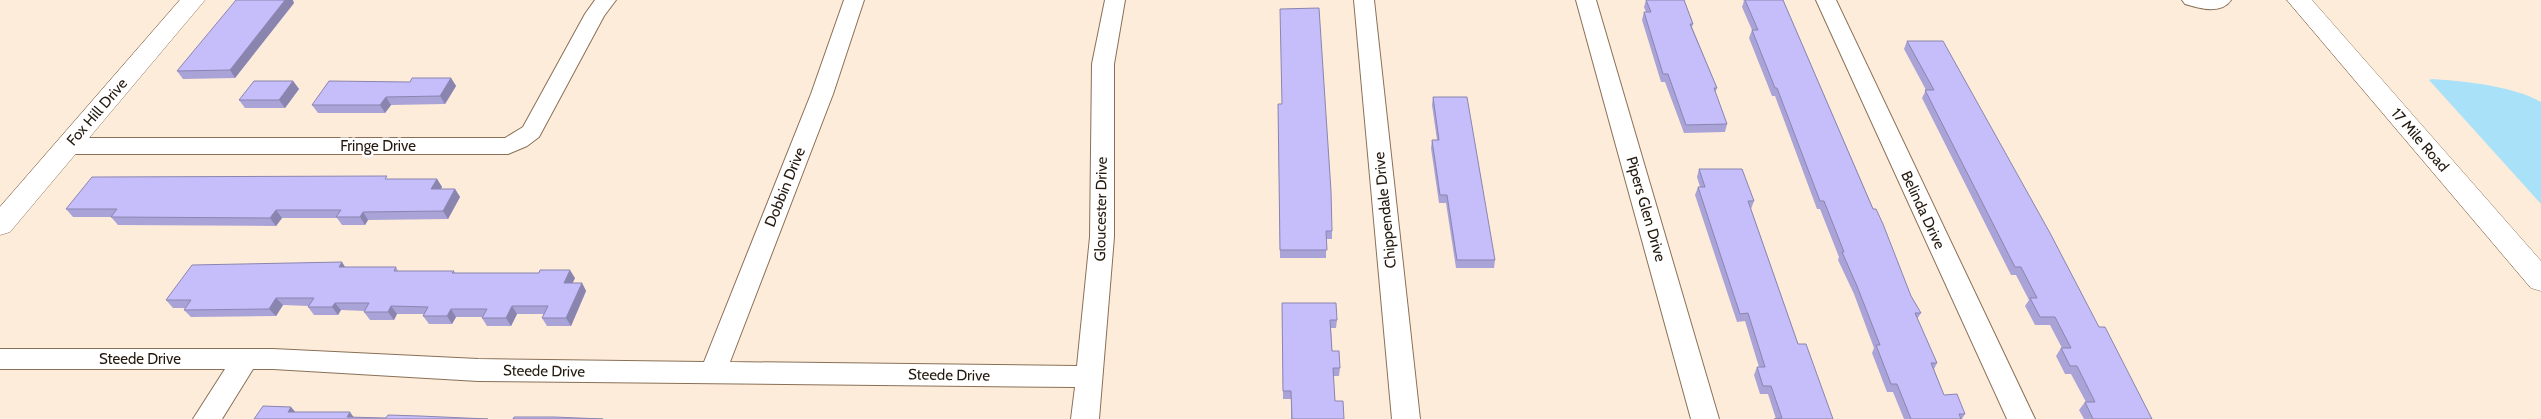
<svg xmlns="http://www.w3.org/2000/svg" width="2541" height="419" viewBox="0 0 2541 419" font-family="Cabin,sans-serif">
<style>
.water{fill:#a8e1f8}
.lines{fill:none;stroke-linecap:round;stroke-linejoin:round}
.minor-casing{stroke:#897056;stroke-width:2}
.tertiary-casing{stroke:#897056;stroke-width:1}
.secondary-casing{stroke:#897056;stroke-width:1}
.minor{fill:#fff;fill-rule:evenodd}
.tertiary{fill:#fff;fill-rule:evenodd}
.secondary{fill:#fff;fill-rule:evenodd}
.wall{fill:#a9a3d7}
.shaded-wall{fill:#8a85af}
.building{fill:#c5befa;stroke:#8a85af}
.labels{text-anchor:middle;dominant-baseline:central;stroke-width:5;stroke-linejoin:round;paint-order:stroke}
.street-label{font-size:15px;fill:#23190f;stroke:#fff}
</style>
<rect width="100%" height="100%" fill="#feecdb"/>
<path class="water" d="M2432,79C2464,81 2513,86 2541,102V204L2429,80Z"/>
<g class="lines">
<g class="minor-casing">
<g id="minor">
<path d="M595,0H616L604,16L539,137L527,146L508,154H68L60,152L57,146L60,140L68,138H505L523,127L585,14Z"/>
<path d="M844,0H864L833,94L730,362L1077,366L1090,237L1092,64L1105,0H1125L1114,64V237L1099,419H1071L1075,387L478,381L273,369H253L222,419H193L225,369H0V349H273L478,359L704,362L811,94Z"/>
<path d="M1354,0H1374L1420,419H1392Z"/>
<path d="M1576,0H1596L1719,419H1691Z"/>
<path d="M1816,0H1836L2035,419H2007Z"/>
<path d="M2182,0H2231C2221,15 2199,8 2185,4Z"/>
</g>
</g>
<g class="tertiary-casing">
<path id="tertiary" d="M180,0H205L10,232L0,235V207Z"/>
</g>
<g class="secondary-casing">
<path id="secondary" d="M2287,0H2312L2541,261V291L2531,288Z"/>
</g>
<use href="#minor" class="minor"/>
<use href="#tertiary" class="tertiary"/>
<use href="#secondary" class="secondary"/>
</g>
<g class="wall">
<path d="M1646,0H1684L1693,24L1692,27L1717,88L1715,93L1727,124L1725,132L1684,133L1665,82H1661L1642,20L1644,12H1646L1644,7Z"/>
<path d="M1743,0H1783L1911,296L1921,313L1917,319L1937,363L1934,369L1944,395L1965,414L1962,419H1904L1893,392H1887L1872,353L1874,348L1854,294L1838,260L1839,257L1820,209H1817L1775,96H1772L1749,38L1752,30L1742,7L1744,1Z"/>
<path d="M294,3L235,78L183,79L177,71Z"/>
<path d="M1907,41L2099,327L2152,419H2084L2079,410L2085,402H2086L2071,374H2065L2056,356L2061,348H2062L2050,325H2035L2025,306L2029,300L2016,275H2011L1922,98L1926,90L1904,49Z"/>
<path d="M451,78L456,86L445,104L391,105L385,113H318L312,105L410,82Z"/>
<path d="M293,81L299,89L285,108H245L239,100Z"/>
<path d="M1433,97L1495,260L1494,268H1456L1446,203H1439L1431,148L1432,140H1437L1432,105Z"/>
<path d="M1278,104L1332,231V239H1326V258H1280Z"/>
<path d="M1699,169L1754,201L1751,209L1798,344L1833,419H1776L1768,394H1760L1754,375L1757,367H1759L1745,321L1737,322L1695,195L1698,187H1700L1697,177Z"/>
<path d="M389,179H437L442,187L441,189H455L460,197L448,219L368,220L365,225H342L337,218H282L276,226L118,225L111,217H73L66,209Z"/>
<path d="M345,267H396L398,271H454L455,273L575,278L572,283H582L586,291L571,326H547L542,318L544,314H517L511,326H487L482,318L483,317H456L452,324H429L423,316L424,314H397L394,320H370L364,312L365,311L341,310L338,315H314L308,307L309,306L283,305L276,316L191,317L184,310L185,308H173L166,300Z"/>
<path d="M1282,303L1337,320L1336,328H1331L1332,351L1340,368L1339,376H1333L1335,401L1344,419H1291V399H1283Z"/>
</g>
<g class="shaded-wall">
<path d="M285,0H293L294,3L235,78L230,70Z"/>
<path d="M451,78L456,86L445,104L440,96Z"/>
<path d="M293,81L299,89L285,108L279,100Z"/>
<path d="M386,97L391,105L385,113L380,105Z"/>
<path d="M437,179L442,187L436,197L431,189Z"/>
<path d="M455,189L460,197L448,219L443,211Z"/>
<path d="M276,210L282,218L276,226L270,218Z"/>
<path d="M363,212L368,220L365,225L360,217Z"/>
<path d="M342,262L347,270L339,267Z"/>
<path d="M570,270L575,278L569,291L564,283Z"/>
<path d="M582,283L586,291L571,326L566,318Z"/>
<path d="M276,298L283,305L276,316L269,309Z"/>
<path d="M335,303L341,310L338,315L332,307Z"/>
<path d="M391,306L397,314L394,320L388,312Z"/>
<path d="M512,306L517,314L511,326L506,318Z"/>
<path d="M451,309L456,317L452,324L447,316Z"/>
<path d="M291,407L298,415L288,412Z"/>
<path d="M350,412L355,419L347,417Z"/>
</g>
<g class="building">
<path d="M236,0H285L230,70L177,71Z"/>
<path d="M1646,0H1684L1693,24H1690L1717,88H1714L1727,124L1686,125L1668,74H1663L1644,12H1651Z"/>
<path d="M1745,0H1783L1873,209H1876L1883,224L1911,296L1921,313H1915L1937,363H1931L1944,395L1957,394L1965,414H1959L1961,419H1911L1897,384H1891L1876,345H1880L1857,286L1842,252H1844L1824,201H1820L1777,88H1775L1752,30H1758Z"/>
<path d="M1319,8L1331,191L1332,231H1326L1327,250H1280L1278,104H1282L1280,9Z"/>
<path d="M1907,41H1943L2050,233L2099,327H2105L2152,419H2093L2085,402H2095L2077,366H2070L2061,348H2071L2055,317H2040L2030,298H2037L2021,267H2015L1925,90H1934Z"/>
<path d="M412,78H451L440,96L386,97L380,105H312L329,81L410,82Z"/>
<path d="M254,81H293L279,100H239Z"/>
<path d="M1433,97H1467L1495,260H1457L1447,195H1440L1432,140H1439Z"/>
<path d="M1699,169H1742L1754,201H1748L1798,344H1806L1833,419H1774L1782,418L1771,386H1763L1757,367H1765L1748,313L1740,314L1698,187H1705Z"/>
<path d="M387,176L385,179H437L431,189H455L443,211L363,212L360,217H336L341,210H276L270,218L111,217L117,209H66L92,177Z"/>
<path d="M342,262L339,267H396L394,271H454L452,273H539L540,270H570L564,283H582L566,318H542L548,306H512L506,318H482L487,309H451L447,316H423L428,307L391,306L388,312H364L369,303H335L332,307H308L314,298H276L269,309L184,310L191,300H166L192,265Z"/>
<path d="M1282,303H1336L1337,320H1330L1332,351H1339L1340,368H1333L1335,401H1343L1344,419H1292L1291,391H1283Z"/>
<path d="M263,406L291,407L288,412H350L347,417L386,418L388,415L420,416L488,419H254Z"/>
<path d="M514,417H554L603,419H513Z"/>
</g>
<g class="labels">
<g class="street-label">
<text transform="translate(97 112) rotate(-49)">Fox Hill Drive</text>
<text transform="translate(2420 140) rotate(49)">17 Mile Road</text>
<text x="378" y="146">Fringe Drive</text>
<text transform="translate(785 187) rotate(-68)">Dobbin Drive</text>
<text transform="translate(1101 209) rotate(-89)">Gloucester Drive</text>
<text transform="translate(1646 209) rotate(74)">Pipers Glen Drive</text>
<text transform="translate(1385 210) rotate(-96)">Chippendale Drive</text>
<text transform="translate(1923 210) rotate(65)">Belinda Drive</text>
<text x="140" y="359">Steede Drive</text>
<text transform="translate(544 371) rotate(1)">Steede Drive</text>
<text transform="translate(949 375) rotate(1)">Steede Drive</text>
</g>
</g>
</svg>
